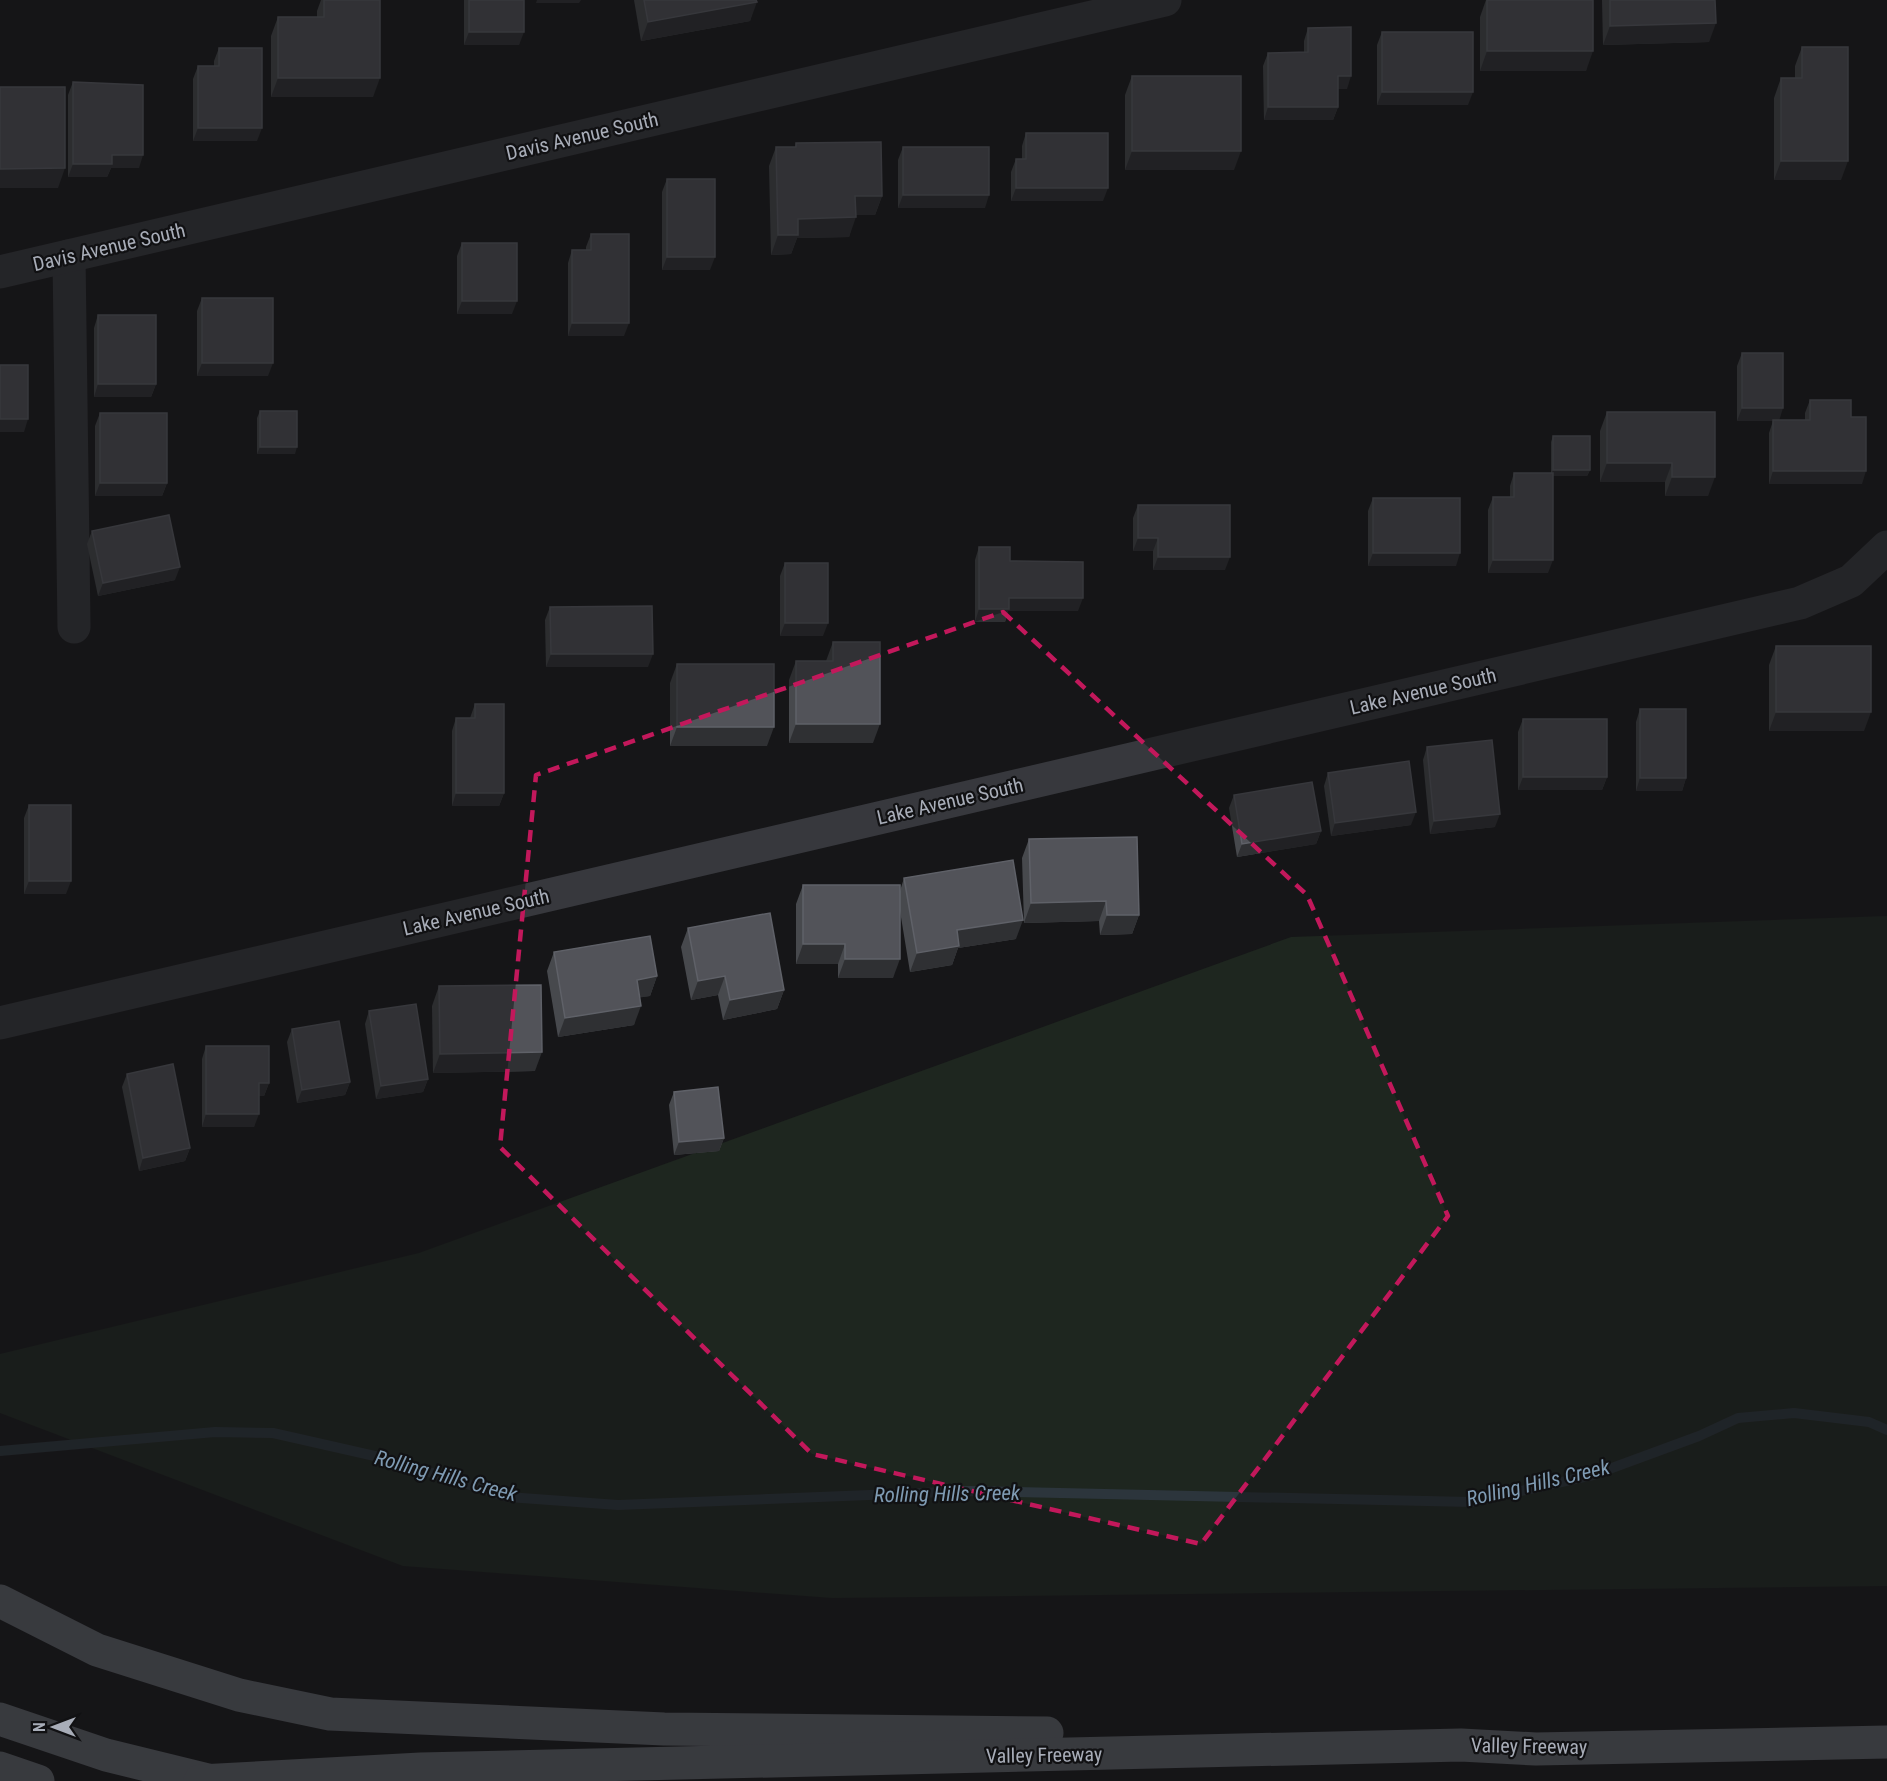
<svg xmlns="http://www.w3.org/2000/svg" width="1887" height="1781" viewBox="0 0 1887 1781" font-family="'Roboto Condensed',sans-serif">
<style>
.green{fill:#1e261f}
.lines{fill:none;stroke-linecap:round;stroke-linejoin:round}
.stream{stroke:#2c353c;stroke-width:10}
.minor{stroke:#37383d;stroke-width:33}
.highway{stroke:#63666e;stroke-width:33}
.wall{fill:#47494d}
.shaded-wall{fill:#2f3033}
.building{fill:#525359;stroke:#5f6168;stroke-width:1.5}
.marked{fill:none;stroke:#c2185b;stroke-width:4.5;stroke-dasharray:12 8;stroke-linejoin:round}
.labels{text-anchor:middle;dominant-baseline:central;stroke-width:4.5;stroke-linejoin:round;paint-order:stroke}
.street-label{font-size:20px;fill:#a8adb8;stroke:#111113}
.water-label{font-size:21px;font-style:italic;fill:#7f9bb3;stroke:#111113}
</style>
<rect width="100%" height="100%" fill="#161618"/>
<path class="green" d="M1887,916V1586L832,1598L403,1566L0,1413V1354L419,1253L1291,937Z"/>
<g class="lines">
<path class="stream" d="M0,1451L215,1432L273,1433L388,1459L508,1497L618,1505L970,1491L1471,1502L1593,1475L1699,1436L1738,1418L1794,1413L1869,1422L1887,1430"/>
<g class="minor">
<path d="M69,256L74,627"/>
<path d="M0,272L1165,0"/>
<path d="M0,1023L1800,603L1851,581L1887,547"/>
</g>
<g class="highway">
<path d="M0,1601L97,1650L239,1695L330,1714L664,1729L1047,1733"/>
<path d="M0,1719L106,1755L212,1781"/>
<path d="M0,1768L38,1781"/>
<path d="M200,1781L421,1769L1461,1745L1536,1749L1887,1742"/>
</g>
</g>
<g class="wall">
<path d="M321,0H380L373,97H271V36L278,17H317V11Z"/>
<path d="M464,0H524L519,45H464Z"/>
<path d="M634,0H756L750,21L641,41Z"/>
<path d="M1486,0H1593L1586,71H1480V17Z"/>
<path d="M1602,0H1715L1709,42L1603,45Z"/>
<path d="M1308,28L1347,89H1338V107L1333,120H1264L1263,66L1268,53L1304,52V41Z"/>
<path d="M1382,32L1468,105H1377V45Z"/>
<path d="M1802,47L1841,180H1774V98L1781,78H1795V66Z"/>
<path d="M219,48L257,141H193V79L198,66H214V61Z"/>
<path d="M1132,76L1234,170H1125V95Z"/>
<path d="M73,82L139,168H111L107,177H68V95Z"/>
<path d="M1026,133L1103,201H1011V172L1016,159H1022V146Z"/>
<path d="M796,143L882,196L875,215H855L849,237L797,238L791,254L771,255L769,166L776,147H795Z"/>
<path d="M903,147L985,208H898V160Z"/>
<path d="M667,179L710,270H662V192Z"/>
<path d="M591,234L624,336H568V263L572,250H586V247Z"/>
<path d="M462,243L512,314H457V256Z"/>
<path d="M202,298L268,376H197V311Z"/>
<path d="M98,315L156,384L151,397H94V328Z"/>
<path d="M1742,353L1779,420H1805V413L1810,400L1851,417L1862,484H1769V433L1773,421H1737V366Z"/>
<path d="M260,411L295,454H257V418Z"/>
<path d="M1607,412H1715L1708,496H1665V482H1600V431Z"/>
<path d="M100,413L167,483L162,496H95V426Z"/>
<path d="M1553,436L1590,470L1587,476H1553L1548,573H1488V510L1493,497H1510V486L1514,473H1551V442Z"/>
<path d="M1373,498L1456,566H1368V511Z"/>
<path d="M1138,505L1225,570H1153V551H1133V518Z"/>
<path d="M92,531L175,580L98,596L87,544Z"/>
<path d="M979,547L1010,561L1078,611H1008L1005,622H975V560Z"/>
<path d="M785,563L823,636H780V576Z"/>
<path d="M550,607L648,667H546L545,620Z"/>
<path d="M833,642L873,743H789V680L796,661H826Z"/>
<path d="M1776,646L1864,731H1769V665Z"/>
<path d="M677,664L767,746H670V683Z"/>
<path d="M475,704L504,793L499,806H452V731L456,718H470Z"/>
<path d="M1640,709L1686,778L1682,791H1636V722Z"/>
<path d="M1523,719L1607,777L1602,790H1518V732Z"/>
<path d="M1427,747L1495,827L1430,834L1423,760Z"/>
<path d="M1328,773L1411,825L1331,836L1324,786Z"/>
<path d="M1234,795L1321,831L1316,844L1237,857L1229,808Z"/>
<path d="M29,805L66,894H24V818Z"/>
<path d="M1029,839L1139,915L1132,934L1100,935L1099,921L1024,923L1022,858Z"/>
<path d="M904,878L1016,939L958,948L952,965L910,972L900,911L893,978H838V964H796V904L803,885L900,891Z"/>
<path d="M688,928L784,990L777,1009L723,1020L718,995L691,1000L681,947Z"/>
<path d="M554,952L657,976L650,996L639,997L634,1025L558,1037L547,971Z"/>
<path d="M439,986L535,1071L433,1073L432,1006Z"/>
<path d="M369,1011L428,1079L423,1092L376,1099L365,1024Z"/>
<path d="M292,1029L350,1082L345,1095L297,1103L287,1042Z"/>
<path d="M206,1046L269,1083L264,1096H259L254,1127H202V1059Z"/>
<path d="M127,1074L190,1148L185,1161L139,1171L122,1087Z"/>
<path d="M674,1092L724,1138L719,1151L674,1155L669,1105Z"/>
</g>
<g class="shaded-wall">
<path d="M537,0H581L579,3H536Z"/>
<path d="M757,2L750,21L641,41L648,22Z"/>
<path d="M1716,23L1709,42L1603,45L1610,26Z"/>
<path d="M469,32H524L519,45H464Z"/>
<path d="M1487,51H1593L1586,71H1480Z"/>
<path d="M1338,76H1351L1347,89H1333Z"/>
<path d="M278,78H380L373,97H271Z"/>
<path d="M1382,92H1473L1468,105H1377Z"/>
<path d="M1268,107H1338L1333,120H1264Z"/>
<path d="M198,128H262L257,141H193Z"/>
<path d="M1132,151H1241L1234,170H1125Z"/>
<path d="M112,155H143L139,168H111L107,177H68L73,164Z"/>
<path d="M1781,161H1848L1841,180H1774Z"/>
<path d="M65,168L58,188H0V169Z"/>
<path d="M1016,188H1108L1103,201H1011Z"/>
<path d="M903,195H989L985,208H898Z"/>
<path d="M855,196H882L875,215H848Z"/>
<path d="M856,217L849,237L797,238L791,254L771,255L778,235L798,219Z"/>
<path d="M667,257H715L710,270H662Z"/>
<path d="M462,301H517L512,314H457Z"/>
<path d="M572,323H629L624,336H568Z"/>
<path d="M202,363H273L268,376H197Z"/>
<path d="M98,384H156L151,397H94Z"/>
<path d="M1742,408H1783L1779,421H1737Z"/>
<path d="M0,419H28L24,432H0Z"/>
<path d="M260,447H297L295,454H257Z"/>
<path d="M1607,463H1672L1665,482H1600Z"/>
<path d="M1553,470H1590L1587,476H1551Z"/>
<path d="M1773,471H1866L1862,484H1769Z"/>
<path d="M1672,477H1715L1708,496H1665Z"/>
<path d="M100,483H167L162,496H95Z"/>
<path d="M1138,538H1158L1153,551H1133Z"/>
<path d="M1373,553H1460L1456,566H1368Z"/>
<path d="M1158,557H1230L1225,570H1153Z"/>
<path d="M1493,560H1553L1548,573H1488Z"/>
<path d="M180,567L175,580L98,596L103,583Z"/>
<path d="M1009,598H1083L1078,611H1008L1005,622H975L979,609Z"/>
<path d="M785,623H828L823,636H780Z"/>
<path d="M551,654H653L648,667H546Z"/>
<path d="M1776,712H1871L1864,731H1769Z"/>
<path d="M796,724H880L873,743H789Z"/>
<path d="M677,727H774L767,746H670Z"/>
<path d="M1523,777H1607L1602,790H1518Z"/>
<path d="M1640,778H1686L1682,791H1636Z"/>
<path d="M456,793H504L499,806H452Z"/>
<path d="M1416,812L1411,825L1331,836L1335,823Z"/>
<path d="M1500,814L1495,827L1430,834L1434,821Z"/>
<path d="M1321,831L1316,844L1237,857L1242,844Z"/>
<path d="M29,881H71L66,894H24Z"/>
<path d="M1106,901L1099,921L1024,923L1031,903Z"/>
<path d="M1107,915H1139L1132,934L1100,935Z"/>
<path d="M1023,920L1016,939L958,948L952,965L910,972L917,953L957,930Z"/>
<path d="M803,944H845L838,964H796Z"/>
<path d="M845,959H900L893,978H838Z"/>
<path d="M657,976L650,996L630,999L637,980Z"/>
<path d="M725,976L718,995L691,1000L698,981Z"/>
<path d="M784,990L777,1009L723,1020L730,1000Z"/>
<path d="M641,1006L634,1025L558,1037L565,1018Z"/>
<path d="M542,1052L535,1071L433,1073L440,1054Z"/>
<path d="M428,1079L423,1092L376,1099L381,1086Z"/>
<path d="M350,1082L345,1095L297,1103L302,1090Z"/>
<path d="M259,1083H269L264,1096H254Z"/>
<path d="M206,1114H259L254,1127H202Z"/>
<path d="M724,1138L719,1151L674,1155L679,1142Z"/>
<path d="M190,1148L185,1161L139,1171L143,1158Z"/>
</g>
<g class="building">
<path d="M324,0H380V78H278V17H324Z"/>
<rect x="469" y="0" width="55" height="32"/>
<path d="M644,0H756L757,2L648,22Z"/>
<rect x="1487" y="0" width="106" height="51"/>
<path d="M1610,0H1715L1716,23L1610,26Z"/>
<path d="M1351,27V76H1338V107H1268V53L1308,52V28Z"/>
<rect x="1382" y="32" width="91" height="60"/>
<path d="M1802,47H1848V161H1781V78H1802Z"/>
<path d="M219,48H262V128H198V66H219Z"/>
<rect x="1132" y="76" width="109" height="75"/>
<path d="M73,82L143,85V155H112V164H73Z"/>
<path d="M0,87H65V168L0,169Z"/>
<path d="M1026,133H1108V188H1016V159H1026Z"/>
<path d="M881,142L882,196H855L856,217L798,219V235H778L776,147H796V143Z"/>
<rect x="903" y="147" width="86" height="48"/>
<rect x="667" y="179" width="48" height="78"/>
<path d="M591,234H629V323H572V250H591Z"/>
<rect x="462" y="243" width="55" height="58"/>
<rect x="202" y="298" width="71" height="65"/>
<rect x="98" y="315" width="58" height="69"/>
<rect x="1742" y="353" width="41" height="55"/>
<rect x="0" y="365" width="28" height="54"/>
<path d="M1810,400H1851V417H1866V471H1773V420H1810Z"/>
<rect x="260" y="411" width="37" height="36"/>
<path d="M1607,412H1715V477H1672V463H1607Z"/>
<rect x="100" y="413" width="67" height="70"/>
<rect x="1553" y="436" width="37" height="34"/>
<path d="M1514,473H1553V560H1493V497H1514Z"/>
<rect x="1373" y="498" width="87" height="55"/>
<path d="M1138,505H1230V557H1158V538H1138Z"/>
<path d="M169,515L180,567L103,583L92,531Z"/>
<path d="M979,547H1010V561L1083,562V598H1009V609H979Z"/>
<rect x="785" y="563" width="43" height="60"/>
<path d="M652,606L653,654H551L550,607Z"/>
<path d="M833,642H880V724H796V661H833Z"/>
<rect x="1776" y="646" width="95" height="66"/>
<rect x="677" y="664" width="97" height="63"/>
<path d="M475,704H504V793H456V718H475Z"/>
<rect x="1640" y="709" width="46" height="69"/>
<rect x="1523" y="719" width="84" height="58"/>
<path d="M1492,740L1500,814L1434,821L1427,747Z"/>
<path d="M1409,761L1416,812L1335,823L1328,773Z"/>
<path d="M1312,782L1321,831L1242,844L1234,795Z"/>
<rect x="29" y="805" width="42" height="76"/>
<path d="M1137,837L1139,915H1107L1106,901L1031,903L1029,839Z"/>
<path d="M1013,860L1023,920L957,930L959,946L917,953L904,878Z"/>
<path d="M803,885H900V959H845V944H803Z"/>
<path d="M770,913L784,990L730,1000L725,976L698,981L688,928Z"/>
<path d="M650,936L657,976L637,980L641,1006L565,1018L554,952Z"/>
<path d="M541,985L542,1052L440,1054L439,986Z"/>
<path d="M416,1004L428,1079L381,1086L369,1011Z"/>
<path d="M339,1021L350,1082L302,1090L292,1029Z"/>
<path d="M206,1046H269V1083H259V1114H206Z"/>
<path d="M173,1064L190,1148L143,1158L127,1074Z"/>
<path d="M718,1087L724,1138L679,1142L674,1092Z"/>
</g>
<path d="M0 0H1887V1781H0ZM1003,612L1307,895L1448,1216L1201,1544L812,1454L500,1147L536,775Z" fill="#161618" fill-opacity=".55" fill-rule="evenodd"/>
<path class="marked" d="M1003,612L1307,895L1448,1216L1201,1544L812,1454L500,1147L536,775Z"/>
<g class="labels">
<g class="street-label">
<text transform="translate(582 136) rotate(-13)">Davis Avenue South</text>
<text transform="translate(109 247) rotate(-13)">Davis Avenue South</text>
<text transform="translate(1423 691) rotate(-13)">Lake Avenue South</text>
<text transform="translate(950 801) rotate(-13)">Lake Avenue South</text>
<text transform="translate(476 912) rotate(-13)">Lake Avenue South</text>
<text transform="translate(1529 1746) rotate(1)">Valley Freeway</text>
<text transform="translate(1044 1755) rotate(-1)">Valley Freeway</text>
</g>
<g class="water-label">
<text transform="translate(446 1476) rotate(15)">Rolling Hills Creek</text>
<text transform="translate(1538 1483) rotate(-13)">Rolling Hills Creek</text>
<text transform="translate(947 1494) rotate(-1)">Rolling Hills Creek</text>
</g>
</g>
<g transform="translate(54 1727) rotate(270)" stroke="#111113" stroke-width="4.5" paint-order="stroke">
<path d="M0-4.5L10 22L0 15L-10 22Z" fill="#a8adb8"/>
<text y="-9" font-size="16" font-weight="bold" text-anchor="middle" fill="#a8adb8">N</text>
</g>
</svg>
